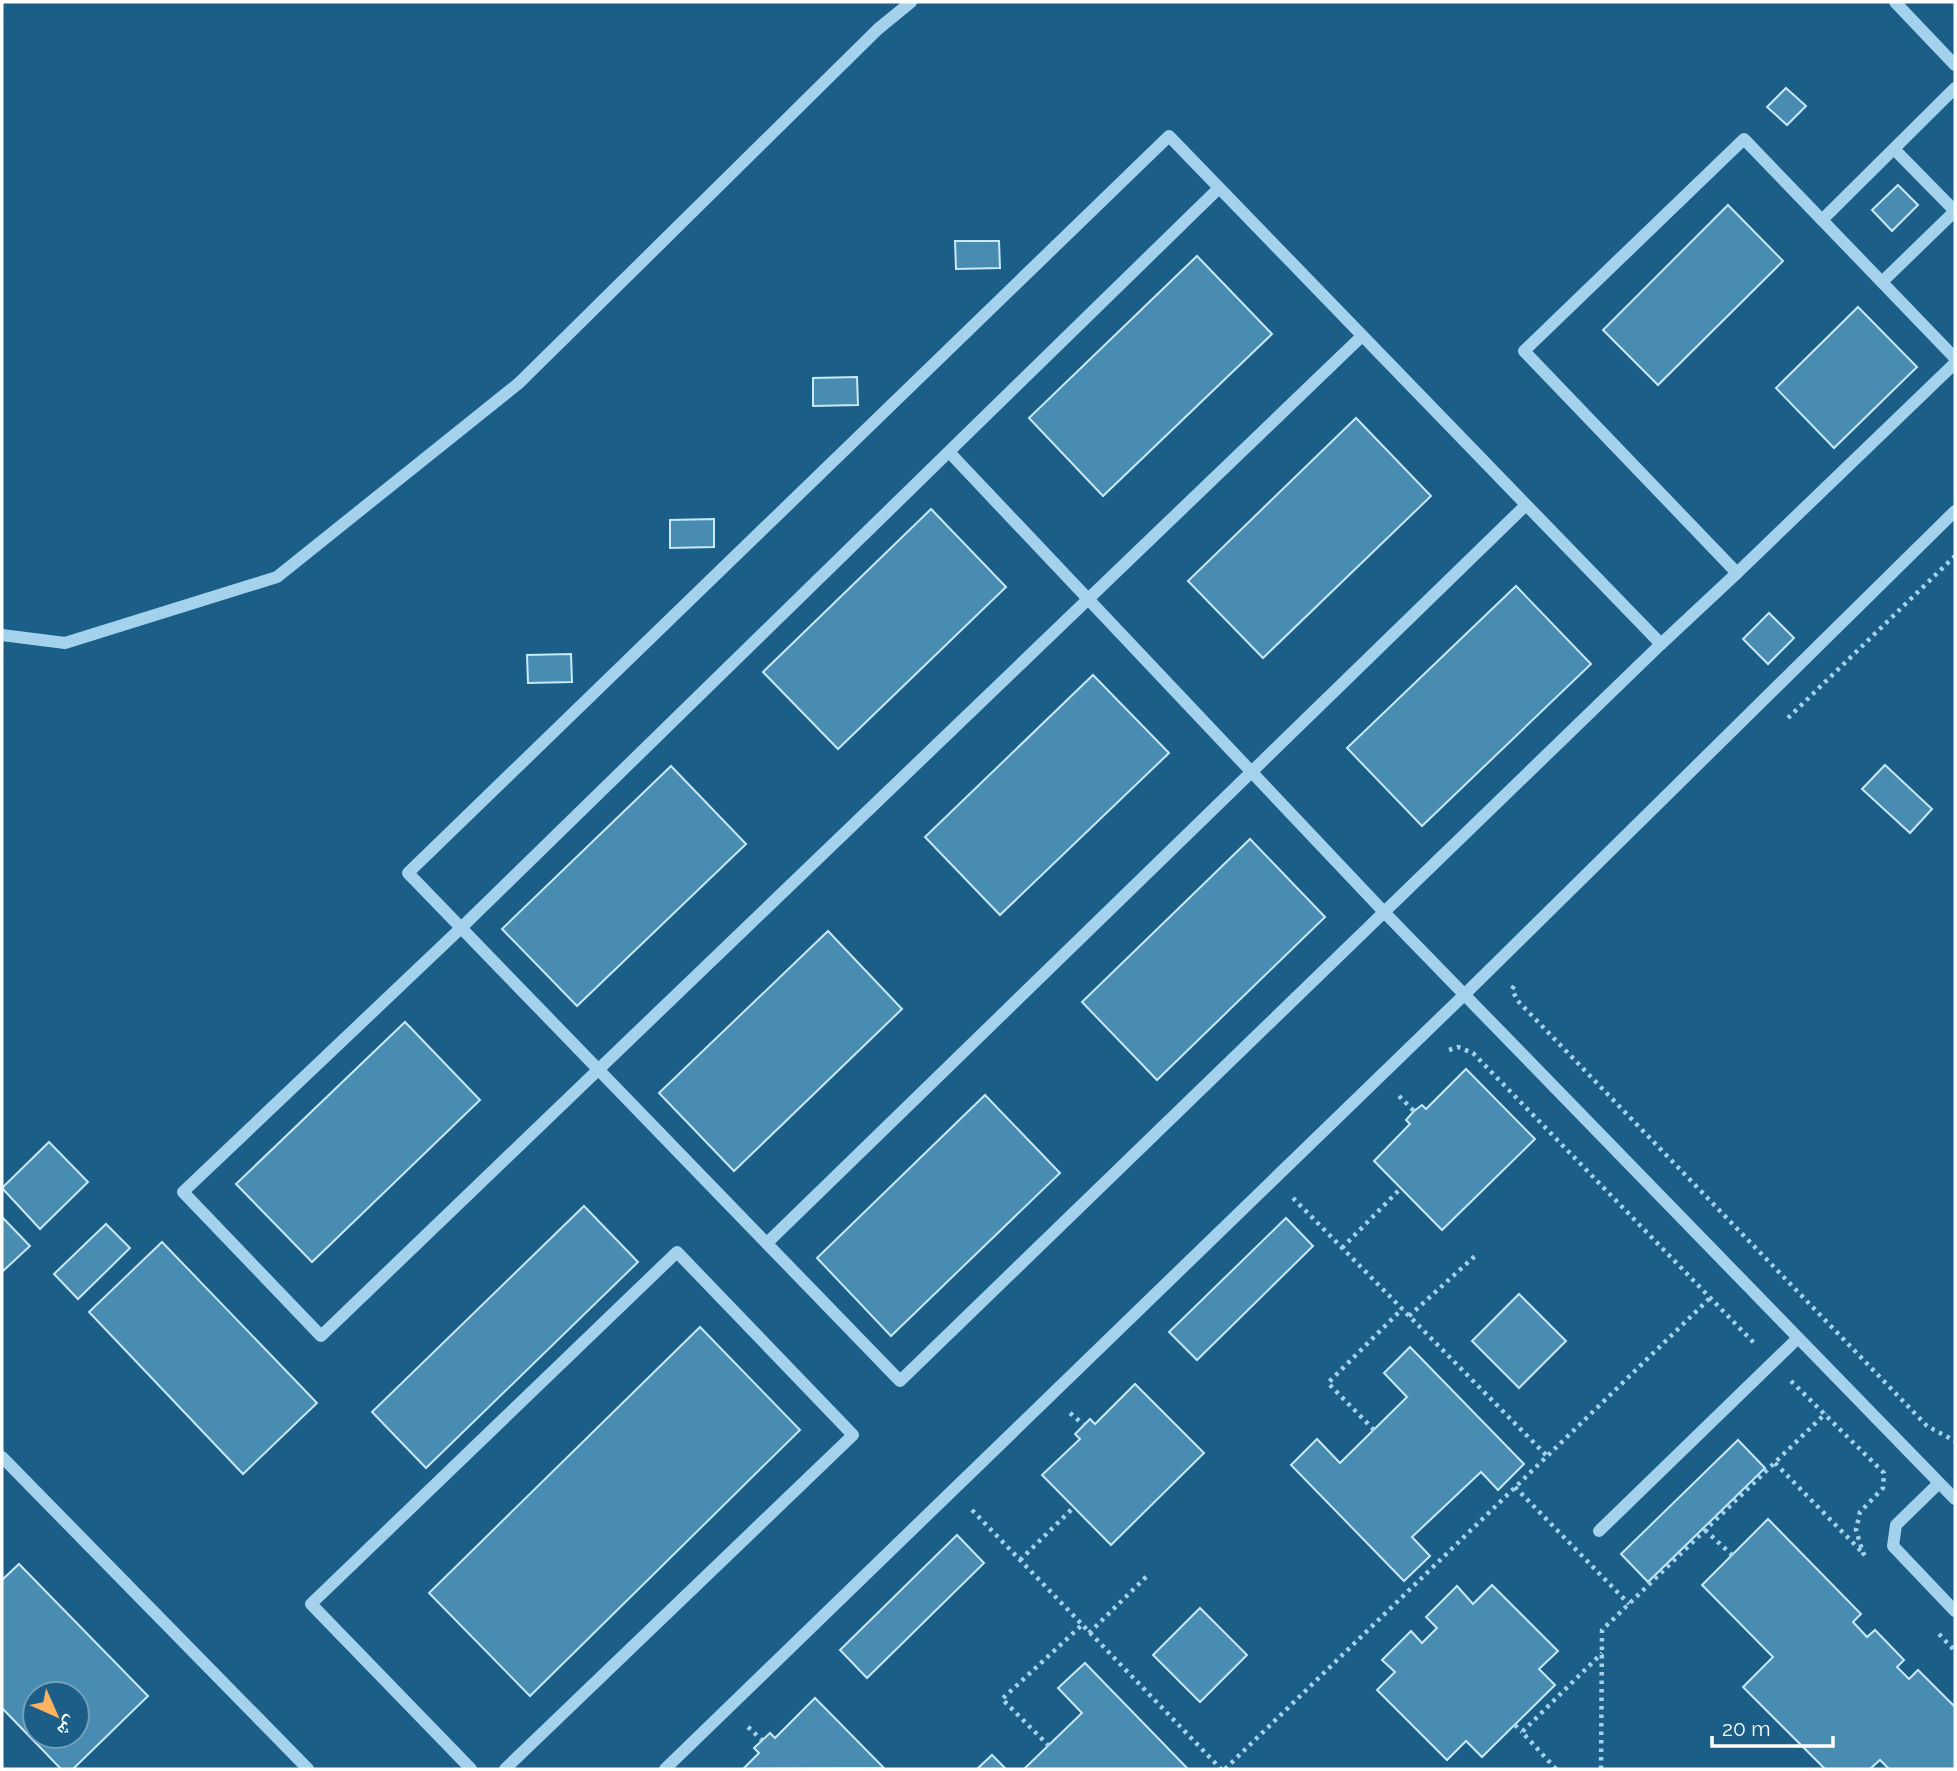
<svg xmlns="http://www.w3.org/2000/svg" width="1957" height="1771" viewBox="0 0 1957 1771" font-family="Raleway,'Noto Naskh Arabic',sans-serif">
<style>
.building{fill:#488cb2;stroke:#c9e8f9;stroke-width:2;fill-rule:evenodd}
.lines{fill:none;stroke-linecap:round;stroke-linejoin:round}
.path{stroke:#a4d2ec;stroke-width:4.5;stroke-dasharray:3.5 5;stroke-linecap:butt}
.minor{stroke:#a4d2ec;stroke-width:12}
</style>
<rect width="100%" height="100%" fill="#1b5f88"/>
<g class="building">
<path d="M1786,88L1806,106L1787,125L1767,107Z"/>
<path d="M1898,185L1918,205L1892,231L1872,210Z"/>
<path d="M1728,205L1783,261L1658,385L1603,330Z"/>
<path d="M955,241H999L1000,268L956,269Z"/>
<path d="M1197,256L1272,334L1103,496L1029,418Z"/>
<path d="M1858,307L1917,367L1834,448L1776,388Z"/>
<path d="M857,377L858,405L813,406V378Z"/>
<path d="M1356,418L1431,496L1263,658L1188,581Z"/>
<path d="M931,509L1006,587L838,749L763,672Z"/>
<path d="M714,519V547L670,548V520Z"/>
<path d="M1516,586L1591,664L1422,826L1347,748Z"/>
<path d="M1769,613L1794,638L1768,664L1743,639Z"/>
<path d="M571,654L572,682L528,683L527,655Z"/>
<path d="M1093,675L1169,753L1000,915L925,837Z"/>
<path d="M1885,765L1932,809L1910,833L1862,789Z"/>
<path d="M671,766L746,844L577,1006L502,929Z"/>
<path d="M1250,839L1325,917L1157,1080L1082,1002Z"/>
<path d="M828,931L902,1009L734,1171L659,1093Z"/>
<path d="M405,1022L480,1100L312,1262L236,1184Z"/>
<path d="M1466,1069L1535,1139L1442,1230L1374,1161L1410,1124L1406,1120L1414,1111L1422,1105L1426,1109Z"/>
<path d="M985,1095L1060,1173L891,1336L817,1258Z"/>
<path d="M49,1142L88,1182L40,1229L2,1188Z"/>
<path d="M584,1206L638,1262L426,1468L372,1412Z"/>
<path d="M2,1217L30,1246L2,1272Z"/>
<path d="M1286,1218L1313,1246L1197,1360L1169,1332Z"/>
<path d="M106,1224L130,1248L78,1299L54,1274Z"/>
<path d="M162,1242L317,1403L243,1474L89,1312Z"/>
<path d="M1519,1294L1566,1341L1519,1388L1472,1341Z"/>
<path d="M700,1327L800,1430L530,1696L429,1593Z"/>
<path d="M1410,1347L1524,1464L1498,1490L1481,1472L1412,1537L1430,1556L1404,1581L1291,1465L1317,1439L1340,1463L1407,1397L1384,1373Z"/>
<path d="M1135,1384L1204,1453L1111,1545L1042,1475L1080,1439L1075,1434L1090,1419L1095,1424Z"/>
<path d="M1738,1440L1765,1468L1648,1582L1621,1554Z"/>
<path d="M1768,1519L1861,1614L1853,1622L1867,1637L1875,1630L1904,1660L1897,1667L1909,1679L1918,1670L1955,1707V1769H1889L1880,1760L1870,1769H1825L1743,1687L1773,1657L1702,1585Z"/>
<path d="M957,1535L984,1563L867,1678L840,1650Z"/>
<path d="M19,1564L148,1696L73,1769H61L2,1708V1580ZM35,1694H77V1736H35Z"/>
<path d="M1492,1585L1558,1651L1539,1669L1555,1685L1482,1757L1466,1741L1447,1760L1377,1690L1395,1672L1382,1660L1411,1631L1422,1643L1437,1628L1426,1617L1457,1586L1473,1604Z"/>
<path d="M1200,1608L1247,1655L1200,1702L1153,1655Z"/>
<path d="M1085,1663L1188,1769H1024L1082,1713L1058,1688Z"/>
<path d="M815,1698L884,1768L743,1769L759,1753L754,1748L770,1733L775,1738Z"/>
<path d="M992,1755L1006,1769H977Z"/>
</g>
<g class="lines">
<g class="path">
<path d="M1788,718L1955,556"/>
<path d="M1514,986L1512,989L1517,1000L1927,1426L1955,1441"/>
<path d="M1449,1050L1458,1047L1473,1053L1756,1345"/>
<path d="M1399,1096L1414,1111"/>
<path d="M1293,1198L1547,1456"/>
<path d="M1342,1248L1401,1188"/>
<path d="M1409,1316L1475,1256"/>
<path d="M1791,1381L1884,1473L1883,1488L1860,1512L1856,1530L1863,1553L1868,1559"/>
<path d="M1070,1413L1084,1425"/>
<path d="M1374,1430L1328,1383L1402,1309"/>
<path d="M1775,1463L1862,1552"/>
<path d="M1515,1487L1629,1604"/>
<path d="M972,1510L1221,1769"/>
<path d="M1705,1530L1732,1555"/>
<path d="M1020,1560L1074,1507"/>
<path d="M1089,1633L1149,1574"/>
<path d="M1939,1634L1955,1651"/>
<path d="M1515,1725L1522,1732"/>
<path d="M748,1727L762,1740"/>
<path d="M1049,1746L1002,1699L1082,1625"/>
<path d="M1225,1769L1710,1298"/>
<path d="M1556,1769L1522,1732L1602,1653"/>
<path d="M1601,1769L1602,1630L1826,1413"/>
</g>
<g class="minor">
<path d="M1895,2L1955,65"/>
<path d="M1169,136L1661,644L900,1381L408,873Z"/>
<path d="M1894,149L1955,211"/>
<path d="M1219,188L461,928L183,1192L321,1336L1362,336"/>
<path d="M1822,220L1955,88"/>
<path d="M1882,282L1955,211"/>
<path d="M1955,358L1744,139L1524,351L1737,573L1955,363"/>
<path d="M949,452L1384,912L1955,1499"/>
<path d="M2,635L65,643L277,577L519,383L878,29L911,2"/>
<path d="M1661,644L1737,573"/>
<path d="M767,1243L1526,505"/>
<path d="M2,1457L308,1769"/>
<path d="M1939,1483L1896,1525L1893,1546L1955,1611"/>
<path d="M1599,1531L1798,1338"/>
<path d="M471,1769L311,1604L677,1252L853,1435L505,1769"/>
<path d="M665,1769L1464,995L1955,511"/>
</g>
</g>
<rect width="1957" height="1771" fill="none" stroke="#ffffff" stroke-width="7"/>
<g transform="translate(56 1715) rotate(135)"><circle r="33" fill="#1b5f88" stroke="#769fb8" stroke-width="2"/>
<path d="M0-5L12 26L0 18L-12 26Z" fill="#feb360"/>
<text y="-10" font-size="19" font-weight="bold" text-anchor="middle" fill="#ffffff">ش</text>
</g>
<path d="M1712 1736v10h121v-10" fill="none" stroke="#ffffff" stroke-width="3.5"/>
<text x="1722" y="1736" font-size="21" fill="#ffffff" stroke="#1b5f88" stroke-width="5" paint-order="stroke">20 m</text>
</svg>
